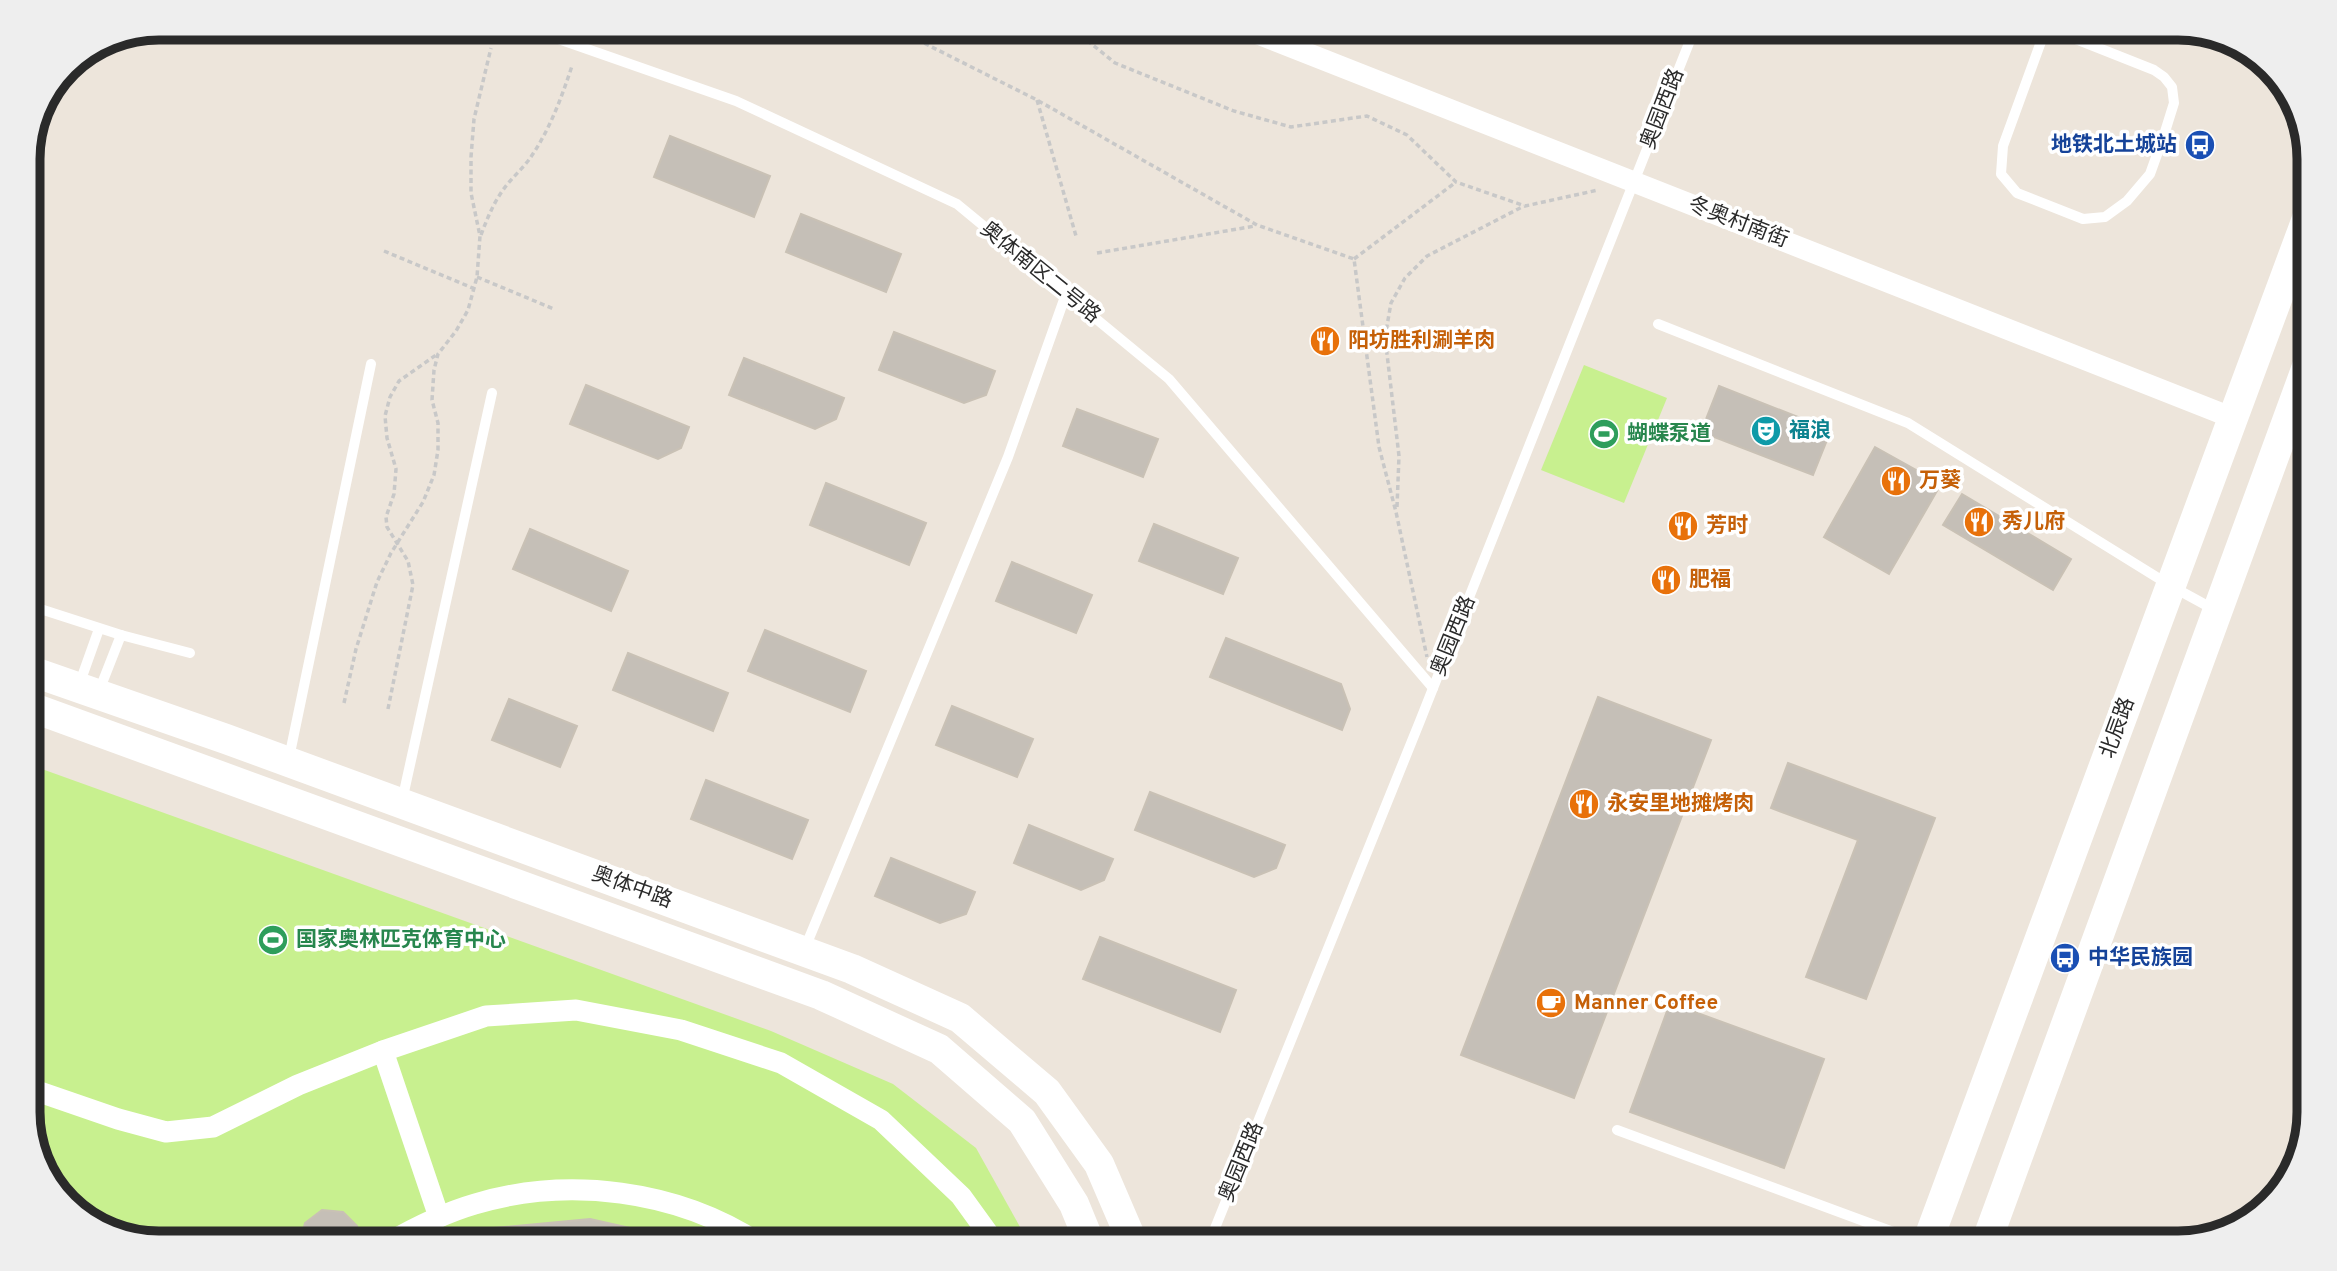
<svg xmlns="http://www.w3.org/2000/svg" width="2337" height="1271" viewBox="0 0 2337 1271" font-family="Overpass,'Noto Sans SC',sans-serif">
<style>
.pitch{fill:#c8f08f}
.building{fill:#c5bfb7;stroke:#c9c1b5;stroke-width:2}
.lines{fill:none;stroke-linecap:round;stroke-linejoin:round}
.path{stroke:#c8c8c8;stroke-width:3.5;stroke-dasharray:5 3.5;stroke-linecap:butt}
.lane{stroke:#fff;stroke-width:10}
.street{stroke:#fff;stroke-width:21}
.secondary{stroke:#fff;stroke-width:30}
.labels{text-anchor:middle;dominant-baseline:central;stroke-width:7;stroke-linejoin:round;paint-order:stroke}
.street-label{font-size:21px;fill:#2a2a2a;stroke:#fff}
.transit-label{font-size:21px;font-weight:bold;fill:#164399;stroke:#fff;text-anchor:end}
.food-label{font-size:21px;font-weight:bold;fill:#c56008;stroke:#fff;text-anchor:start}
.culture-label{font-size:21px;font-weight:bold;fill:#0d838f;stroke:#fff;text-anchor:start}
.leisure-label{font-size:21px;font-weight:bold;fill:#27864d;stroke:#fff;text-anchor:start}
.rim{fill:none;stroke:#2a2a2a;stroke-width:9}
</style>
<rect width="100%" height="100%" fill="#ede5db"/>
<g class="pitch">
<path d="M1584,365L1667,398L1624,503L1541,470Z"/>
<path d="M28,764L771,1031L893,1084L976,1148L1029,1243H159L94,1226L50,1184L28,1120Z"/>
</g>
<g class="building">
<path d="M670,136L770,176L754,217L654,177Z"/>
<path d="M801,214L901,254L886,292L786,252Z"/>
<path d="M894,332L995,371L986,395L964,403L879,370Z"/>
<path d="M744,358L844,398L836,419L815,429L729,395Z"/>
<path d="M586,385L689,427L681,448L658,459L570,424Z"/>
<path d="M1719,386L1831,430L1813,475L1701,432Z"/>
<path d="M1077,409L1158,439L1143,477L1063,446Z"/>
<path d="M1875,447L1941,484L1889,574L1824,537Z"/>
<path d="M826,483L926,523L909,565L810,525Z"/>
<path d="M1962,494L2071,559L2053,590L1943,525Z"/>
<path d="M1154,524L1238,558L1223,594L1139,561Z"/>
<path d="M530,529L628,571L611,611L513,569Z"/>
<path d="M1012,562L1092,595L1076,633L996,601Z"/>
<path d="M765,630L866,671L850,712L748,671Z"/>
<path d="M1226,638L1341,684L1350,709L1342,730L1210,677Z"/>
<path d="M628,653L728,693L713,731L613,690Z"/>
<path d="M1598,697L1711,740L1574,1098L1461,1055Z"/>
<path d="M509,699L577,726L560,767L492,740Z"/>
<path d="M952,706L1033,739L1017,777L936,745Z"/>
<path d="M1788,763L1935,818L1866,999L1806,977L1858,840L1771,808Z"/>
<path d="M706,780L808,820L792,859L691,819Z"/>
<path d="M1150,792L1285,845L1276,868L1254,877L1135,830Z"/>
<path d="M1029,825L1113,859L1104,880L1081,890L1014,863Z"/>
<path d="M891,858L975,892L966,914L940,923L875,896Z"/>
<path d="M1100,937L1236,990L1220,1032L1083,979Z"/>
<path d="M1670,1003L1824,1059L1784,1168L1630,1112Z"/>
<path d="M322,1210L343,1212L357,1226L359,1243H300L305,1223Z"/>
<path d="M590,1219L683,1240L689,1243H457L494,1228Z"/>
</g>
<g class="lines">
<g class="path">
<path d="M894,28L1037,100L1257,225L1354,259L1379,447L1396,512L1427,657"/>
<path d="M1056,28L1083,37L1115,63L1234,111L1291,127L1367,116L1407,135L1456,182L1525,206L1598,190"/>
<path d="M1037,100L1076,236"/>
<path d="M481,235C487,219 493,204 503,190C510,180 520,171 528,161C549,132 561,99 572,66"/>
<path d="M384,251L475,289"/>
<path d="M1097,253L1255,226"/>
<path d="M1354,259L1456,182"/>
<path d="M477,277L554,309"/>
<path d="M1397,507L1399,456L1385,337L1391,303L1405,278L1427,256L1524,206"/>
<path d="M344,703L356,649L377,582L391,553L423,502L434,475L438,450V423L432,400L434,370L438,354L456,331L468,310L477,277L480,236L471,193V157L474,119L491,48"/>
<path d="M388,709L413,585L408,561L387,527L386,517L394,494L396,469L387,438L385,416L390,397L399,381L436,355"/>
</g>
<g class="lane">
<path d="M527,28L736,101L957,204L1169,379L1433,688"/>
<path d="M2046,28L2003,146L2001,174L2017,193L2083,219L2105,217L2127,201L2150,174L2164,135L2174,103L2172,87L2164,77L2154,70L2048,28"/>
<path d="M1658,324L1908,423L2171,586L2215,610"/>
<path d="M28,605L121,635L190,653"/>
<path d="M79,685L99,629"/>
<path d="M99,691L121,635"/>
<path d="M289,758L371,364"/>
<path d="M402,801L492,393"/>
<path d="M805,948L1008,457L1066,294"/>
<path d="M1617,1130L1923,1243"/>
<path d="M1209,1243L1420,721L1695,28"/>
</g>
<g class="street">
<path d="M1243,28L2233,418"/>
<path d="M383,1051L439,1217"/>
<path d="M28,1088L118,1119L166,1132L213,1127L298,1085L383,1051L486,1016L576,1010L681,1030L781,1063L881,1120L961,1196L995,1243"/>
<path d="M388,1243C416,1227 444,1213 475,1204C568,1176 677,1190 758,1243"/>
</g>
<g class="secondary">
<path d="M28,670L226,739L852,969L960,1018L1047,1092L1099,1164L1133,1243"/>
<path d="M28,706L821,995L939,1049L1022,1121L1074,1204L1090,1243"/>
<path d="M1927,1243L2309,213"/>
<path d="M1986,1243L2309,361"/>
</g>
</g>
<defs>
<g id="bus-disc" transform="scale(1.575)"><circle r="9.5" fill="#1a4fb4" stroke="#fff"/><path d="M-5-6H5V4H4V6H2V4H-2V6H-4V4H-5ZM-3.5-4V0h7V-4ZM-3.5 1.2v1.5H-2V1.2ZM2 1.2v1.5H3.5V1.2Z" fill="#fff"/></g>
<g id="restaurant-disc" transform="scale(1.575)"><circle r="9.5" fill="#e8710a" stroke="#fff"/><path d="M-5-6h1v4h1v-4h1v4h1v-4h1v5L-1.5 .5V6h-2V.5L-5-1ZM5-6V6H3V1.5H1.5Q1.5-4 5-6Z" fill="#fff"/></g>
<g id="theatre-disc" transform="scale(1.575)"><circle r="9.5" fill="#0f9aa8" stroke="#fff"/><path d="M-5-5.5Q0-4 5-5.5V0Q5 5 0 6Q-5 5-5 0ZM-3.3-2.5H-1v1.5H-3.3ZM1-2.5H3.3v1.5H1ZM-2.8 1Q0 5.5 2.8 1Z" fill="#fff"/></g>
<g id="stadium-disc" transform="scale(1.575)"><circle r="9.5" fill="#2e9e5b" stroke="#fff"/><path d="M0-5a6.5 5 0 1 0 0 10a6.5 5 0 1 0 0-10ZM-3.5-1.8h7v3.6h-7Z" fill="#fff"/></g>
<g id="cafe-disc" transform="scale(1.575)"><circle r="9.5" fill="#e8710a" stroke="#fff"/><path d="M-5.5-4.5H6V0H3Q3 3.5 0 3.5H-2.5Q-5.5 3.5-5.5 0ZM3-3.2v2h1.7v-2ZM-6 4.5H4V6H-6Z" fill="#fff"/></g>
</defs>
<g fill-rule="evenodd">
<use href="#bus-disc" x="2200" y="145"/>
<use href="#restaurant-disc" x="1325" y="341"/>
<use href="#theatre-disc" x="1766" y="431"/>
<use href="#stadium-disc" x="1604" y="434"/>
<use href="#restaurant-disc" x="1896" y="481"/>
<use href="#restaurant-disc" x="1979" y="522"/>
<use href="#restaurant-disc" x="1683" y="526"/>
<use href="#restaurant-disc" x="1666" y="580"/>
<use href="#restaurant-disc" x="1584" y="804"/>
<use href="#stadium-disc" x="273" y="940"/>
<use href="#bus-disc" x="2065" y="958"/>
<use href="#cafe-disc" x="1551" y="1003"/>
</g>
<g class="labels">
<g class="street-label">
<text transform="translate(1663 109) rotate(-69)">奥园西路</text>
<text transform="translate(1738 223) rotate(21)">冬奥村南街</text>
<text transform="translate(1040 273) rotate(39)">奥体南区二号路</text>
<text transform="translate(1454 636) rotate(-68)">奥园西路</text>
<text transform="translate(2118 728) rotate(-70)">北辰路</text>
<text transform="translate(632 888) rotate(20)">奥体中路</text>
<text transform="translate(1242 1162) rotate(-68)">奥园西路</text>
</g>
<g class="transit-label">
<text x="2177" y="145">地铁北土城站</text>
<text x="2088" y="958" text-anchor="start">中华民族园</text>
</g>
<g class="food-label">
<text x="1348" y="341">阳坊胜利涮羊肉</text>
<text x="1919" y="481">万葵</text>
<text x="2002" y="522">秀儿府</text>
<text x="1706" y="526">芳时</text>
<text x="1689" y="580">肥福</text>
<text x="1607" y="804">永安里地摊烤肉</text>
<text x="1574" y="1003">Manner Coffee</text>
</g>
<g class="culture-label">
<text x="1789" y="431">福浪</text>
</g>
<g class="leisure-label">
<text x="1627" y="434">蝴蝶泵道</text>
<text x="296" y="940">国家奥林匹克体育中心</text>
</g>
</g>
<path d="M0 0H2337V1271H0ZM159 40H2178A119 119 0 0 1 2297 159V1112A119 119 0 0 1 2178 1231H159A119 119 0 0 1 40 1112V159A119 119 0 0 1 159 40Z" fill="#eee" fill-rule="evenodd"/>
<path class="rim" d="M159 40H2178A119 119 0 0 1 2297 159V1112A119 119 0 0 1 2178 1231H159A119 119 0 0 1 40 1112V159A119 119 0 0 1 159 40Z"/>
</svg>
